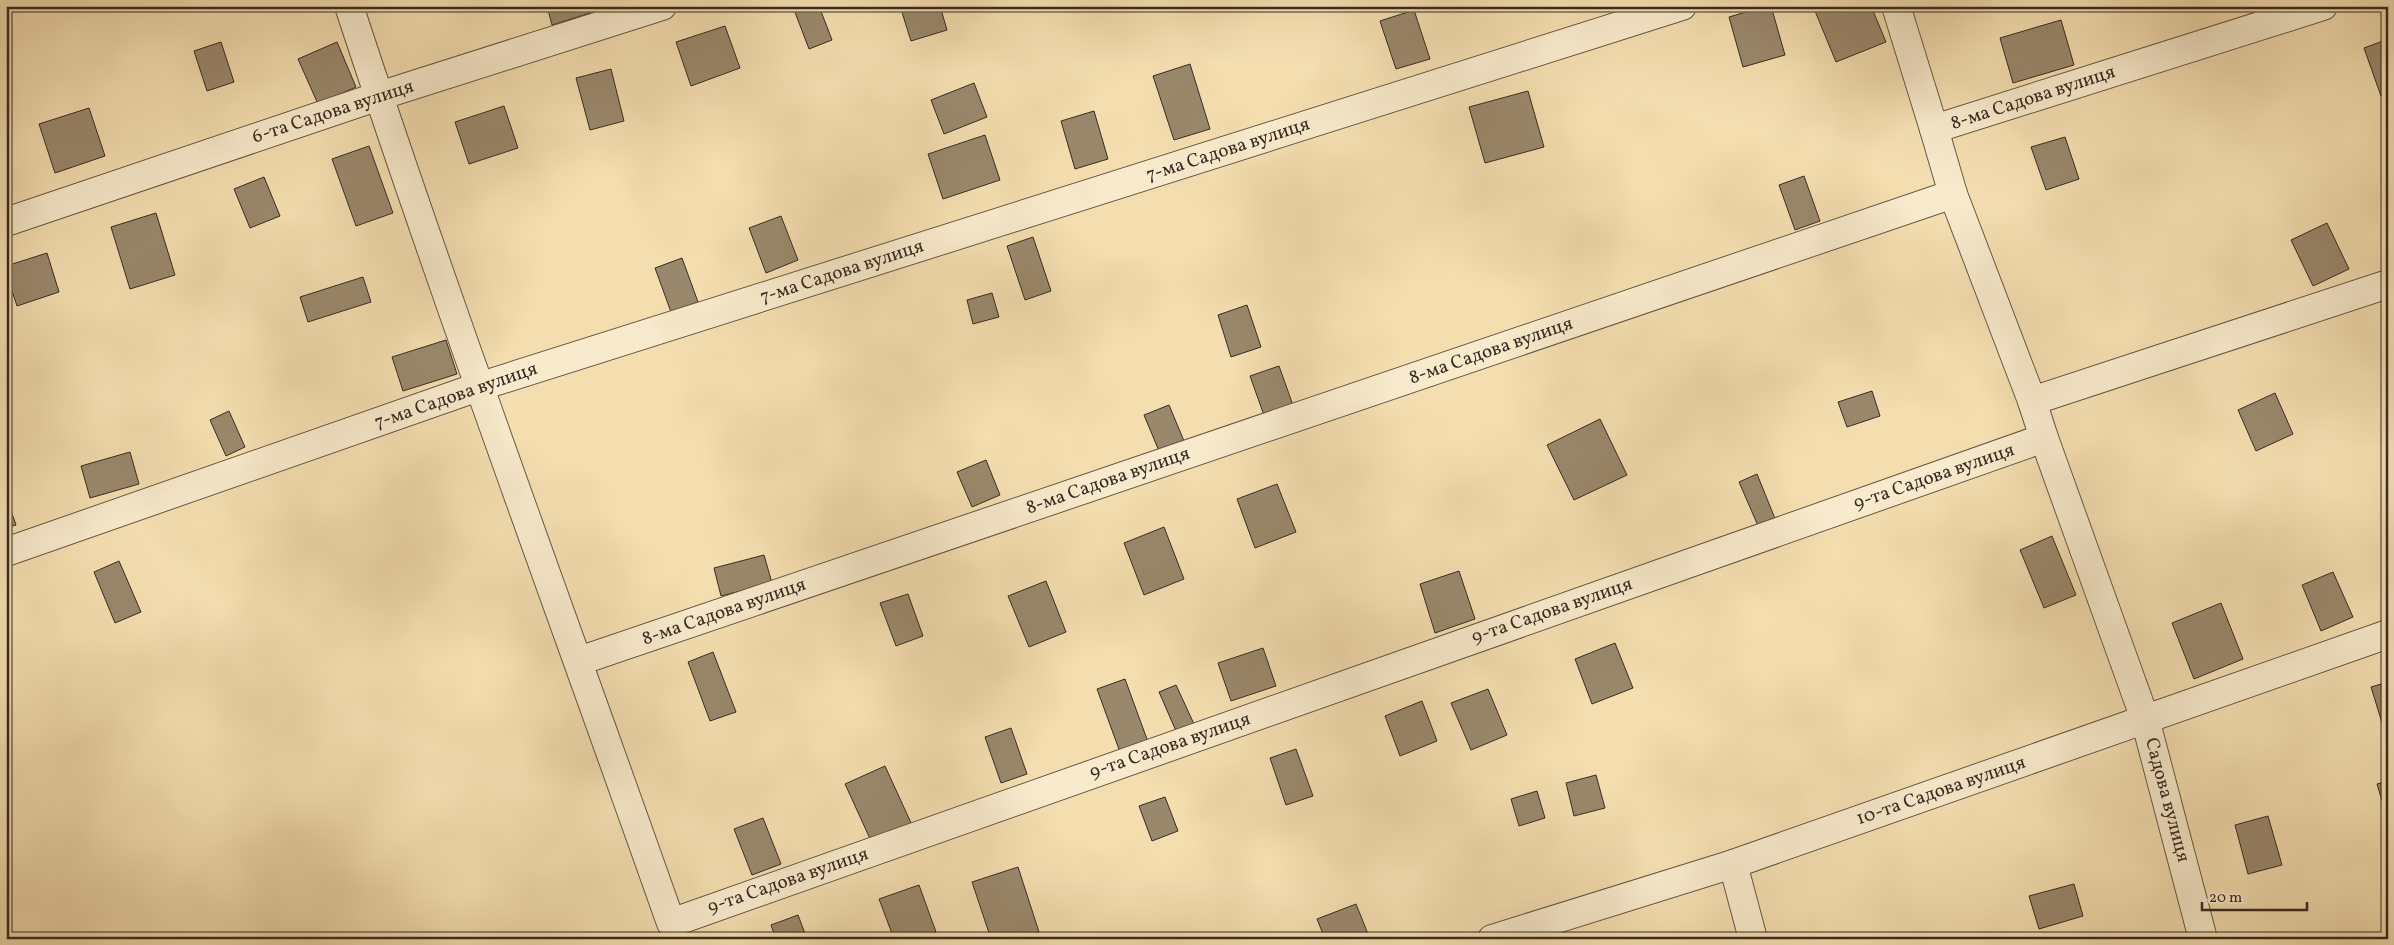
<svg xmlns="http://www.w3.org/2000/svg" width="2394" height="945" viewBox="0 0 2394 945" font-family="Vollkorn,serif">
<style>
.building{fill:#9a886c;stroke:#382b23}
.lines{fill:none;stroke-linecap:round;stroke-linejoin:round}
.minor-casing{stroke:#675846;stroke-width:30}
.minor{stroke:#f8eacc;stroke-width:28}
.labels{text-anchor:middle;dominant-baseline:central;stroke-width:4.5;stroke-linejoin:round;paint-order:stroke}
.street-label{font-size:19px;fill:#382b23;stroke:#f8eacc}
</style>
<rect width="100%" height="100%" fill="#f4deb0"/>
<filter id="stains"><feTurbulence type="fractalNoise" baseFrequency=".004" numOctaves="4"/><feColorMatrix values="0 0 0 0 .2 0 0 0 0 .09 0 0 0 0 .02 0 0 0 .5 -.17"/></filter>
<radialGradient id="worn" r=".72"><stop offset=".6" stop-color="#630" stop-opacity="0"/><stop offset="1" stop-color="#630" stop-opacity=".3"/></radialGradient>
<g class="building">
<path d="M547,6H602L603,9L552,25Z"/>
<path d="M819,6L832,40L809,49L793,7Z"/>
<path d="M900,6H940L947,30L911,41Z"/>
<path d="M1766,6H1771L1785,55L1743,67L1729,17Z"/>
<path d="M1828,6H1871L1886,42L1836,62L1815,11Z"/>
<path d="M1414,10L1430,59L1396,69L1380,21Z"/>
<path d="M2061,20L2074,65L2013,83L2000,38Z"/>
<path d="M725,26L740,68L691,86L676,42Z"/>
<path d="M2388,39V93L2381,96L2364,48Z"/>
<path d="M221,42L234,82L207,91L194,51Z"/>
<path d="M337,42L356,87L318,104L298,59Z"/>
<path d="M1190,64L1210,129L1174,140L1153,76Z"/>
<path d="M611,69L624,121L590,130L576,78Z"/>
<path d="M974,83L987,117L944,134L931,100Z"/>
<path d="M1528,91L1544,147L1485,163L1469,107Z"/>
<path d="M504,106L518,148L469,164L455,122Z"/>
<path d="M89,108L105,156L55,173L39,124Z"/>
<path d="M1094,111L1108,159L1075,169L1061,121Z"/>
<path d="M985,135L1000,180L943,199L928,154Z"/>
<path d="M2065,137L2079,179L2046,190L2031,147Z"/>
<path d="M369,146L393,213L356,226L332,159Z"/>
<path d="M1804,176L1820,221L1795,230L1779,185Z"/>
<path d="M264,177L280,216L250,228L234,189Z"/>
<path d="M156,213L175,275L130,289L111,227Z"/>
<path d="M781,216L798,260L766,273L749,228Z"/>
<path d="M2327,223L2349,269L2313,286L2291,240Z"/>
<path d="M1033,237L1051,291L1025,300L1007,246Z"/>
<path d="M47,253L59,292L17,306L6,273V266Z"/>
<path d="M682,258L698,302L671,312L655,268Z"/>
<path d="M363,277L371,302L308,322L300,297Z"/>
<path d="M992,293L999,317L973,324L967,300Z"/>
<path d="M1247,305L1261,347L1231,357L1218,315Z"/>
<path d="M446,340L457,374L403,391L392,357Z"/>
<path d="M1279,366L1294,408L1265,418L1250,376Z"/>
<path d="M1872,391L1880,416L1847,427L1838,402Z"/>
<path d="M2275,393L2293,434L2256,451L2238,410Z"/>
<path d="M1169,405L1184,441L1159,451L1144,415Z"/>
<path d="M229,411L245,447L226,456L210,420Z"/>
<path d="M1600,419L1627,475L1574,500L1547,445Z"/>
<path d="M130,452L139,484L90,498L81,466Z"/>
<path d="M986,460L1000,495L972,507L957,472Z"/>
<path d="M1757,474L1776,521L1759,528L1739,482Z"/>
<path d="M1277,484L1296,532L1255,548L1237,499Z"/>
<path d="M6,496L16,525L6,528Z"/>
<path d="M1164,527L1184,579L1144,595L1124,543Z"/>
<path d="M2052,536L2076,595L2044,608L2020,550Z"/>
<path d="M764,555L772,583L721,596L714,568Z"/>
<path d="M119,561L141,612L115,623L94,572Z"/>
<path d="M1459,571L1475,619L1435,633L1420,584Z"/>
<path d="M2333,572L2353,617L2321,631L2302,585Z"/>
<path d="M1046,581L1066,632L1029,647L1008,596Z"/>
<path d="M908,594L923,636L896,646L880,603Z"/>
<path d="M2221,603L2243,659L2194,679L2172,623Z"/>
<path d="M1615,643L1633,688L1592,704L1575,659Z"/>
<path d="M1263,648L1276,686L1231,701L1218,663Z"/>
<path d="M713,652L736,712L710,721L688,662Z"/>
<path d="M1125,679L1148,742L1120,752L1097,689Z"/>
<path d="M2388,682V738L2387,739L2371,687Z"/>
<path d="M1176,685L1194,724L1176,731L1159,692Z"/>
<path d="M1488,689L1507,735L1471,750L1451,703Z"/>
<path d="M1422,701L1437,741L1400,756L1385,716Z"/>
<path d="M1011,728L1027,774L1001,783L985,737Z"/>
<path d="M1296,749L1313,796L1286,805L1270,758Z"/>
<path d="M885,766L912,825L872,843L845,784Z"/>
<path d="M1596,775L1605,808L1574,816L1566,783Z"/>
<path d="M2388,781V802L2383,804L2377,784Z"/>
<path d="M1537,791L1545,818L1519,826L1511,799Z"/>
<path d="M1165,797L1178,831L1152,841L1139,806Z"/>
<path d="M2268,816L2282,865L2248,874L2235,825Z"/>
<path d="M763,818L781,864L752,875L734,829Z"/>
<path d="M1018,867L1039,932L1020,939H991L972,882Z"/>
<path d="M2074,884L2083,916L2039,929L2029,896Z"/>
<path d="M919,885L936,932L917,939H894L879,899Z"/>
<path d="M1356,904L1370,939H1325L1317,919Z"/>
<path d="M798,915L807,939H776L771,925Z"/>
</g>
<g class="lines">
<g class="minor-casing">
<g id="minor">
<path d="M349,6C450,314 563,617 671,923L2044,438L2032,401L2388,284"/>
<path d="M1896,6L1934,129"/>
<path d="M1953,194L2032,401"/>
<path d="M6,222L379,96L662,6"/>
<path d="M2044,438L2145,719L2203,939"/>
<path d="M6,552L478,387L1682,6"/>
<path d="M579,661L1953,194L1934,129L2323,6"/>
<path d="M1733,864L1753,939"/>
<path d="M1492,939L1733,864L2388,634"/>
</g>
</g>
<use href="#minor" class="minor"/>
</g>
<g class="labels">
<g class="street-label">
<text transform="translate(2033 98) rotate(-18)">8-ма Садова вулиця</text>
<text transform="translate(333 112) rotate(-18)">6-та Садова вулиця</text>
<text transform="translate(1228 150) rotate(-18)">7-ма Садова вулиця</text>
<text transform="translate(842 272) rotate(-18)">7-ма Садова вулиця</text>
<text transform="translate(1491 351) rotate(-19)">8-ма Садова вулиця</text>
<text transform="translate(456 396) rotate(-19)">7-ма Садова вулиця</text>
<text transform="translate(1934 477) rotate(-19)">9-та Садова вулиця</text>
<text transform="translate(1108 481) rotate(-19)">8-ма Садова вулиця</text>
<text transform="translate(1552 611) rotate(-19)">9-та Садова вулиця</text>
<text transform="translate(724 612) rotate(-19)">8-ма Садова вулиця</text>
<text transform="translate(1170 746) rotate(-19)">9-та Садова вулиця</text>
<text transform="translate(1941 791) rotate(-19)">10-та Садова вулиця</text>
<text transform="translate(2167 800) rotate(75)">Садова вулиця</text>
<text transform="translate(788 881) rotate(-19)">9-та Садова вулиця</text>
</g>
</g>
<rect width="2394" height="945" fill="none" stroke="#f4deb0" stroke-width="25"/>
<rect x="8" y="8" width="2379" height="930" fill="none" stroke="#382b23" stroke-width="2.5"/>
<rect x="12" y="12" width="2369" height="920" fill="none" stroke="#382b23"/>
<path d="M2202 902v8h105v-8" fill="none" stroke="#382b23" stroke-width="2.5"/>
<text x="2209" y="902" font-size="15" fill="#382b23" stroke="#f8eacc" stroke-width="4" paint-order="stroke">20 m</text>
<rect width="100%" height="100%" filter="url(#stains)"/>
<rect width="100%" height="100%" fill="url(#worn)"/>
</svg>
